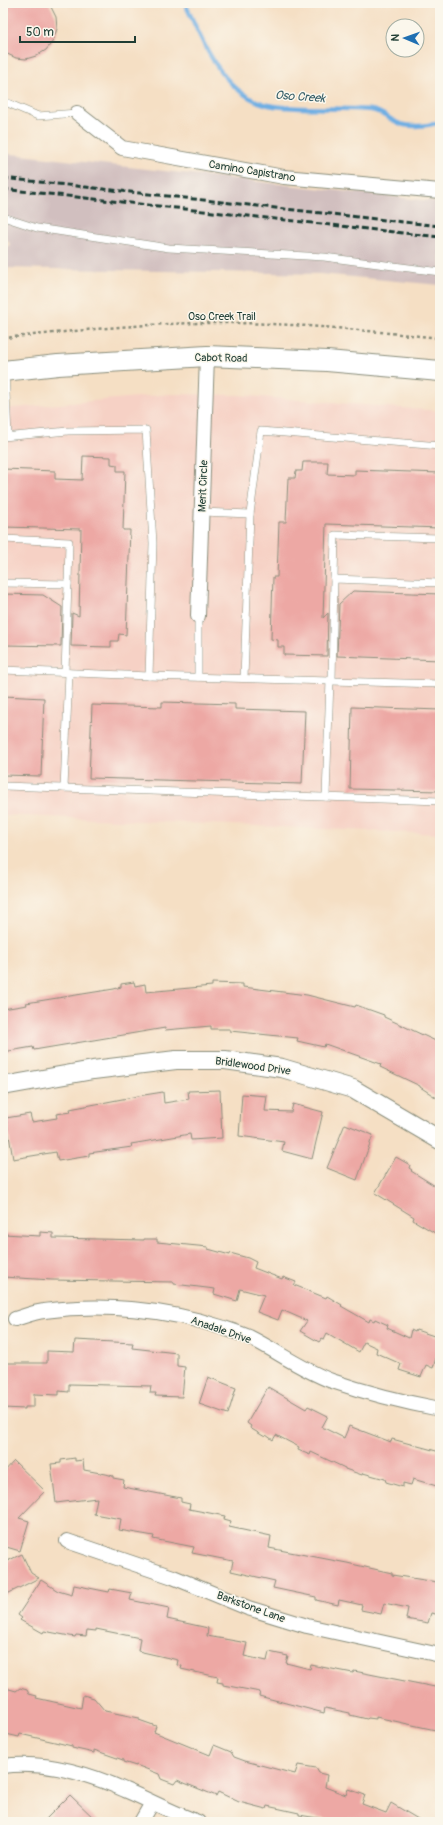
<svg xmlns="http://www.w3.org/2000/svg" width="443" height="1825" viewBox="0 0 443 1825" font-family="Pangolin,sans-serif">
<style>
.built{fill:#f6d1c5}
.industrial{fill:#d1bfbf}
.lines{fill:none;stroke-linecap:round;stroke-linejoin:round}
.stream{stroke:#70afe3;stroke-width:4.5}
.building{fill:#eda8a4}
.service-casing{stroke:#8a8e7c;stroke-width:8}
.minor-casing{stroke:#8a8e7c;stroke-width:16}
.tertiary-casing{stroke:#8a8e7c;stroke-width:20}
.secondary-casing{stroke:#8a8e7c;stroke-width:22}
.path{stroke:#8a8e7c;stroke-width:2.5;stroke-dasharray:3 3;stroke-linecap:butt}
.service{stroke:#fff;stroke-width:7}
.minor{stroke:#fff;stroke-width:14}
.tertiary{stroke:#fff;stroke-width:18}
.secondary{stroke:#fff;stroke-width:20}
.rail{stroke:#1f3d34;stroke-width:3;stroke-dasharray:6 3;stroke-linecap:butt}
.labels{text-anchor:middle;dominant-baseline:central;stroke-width:3;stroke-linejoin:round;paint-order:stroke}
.street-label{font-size:11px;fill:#1f3d34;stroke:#fbf7ec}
.water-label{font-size:12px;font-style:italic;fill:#375f69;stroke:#fbf7ec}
</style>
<rect width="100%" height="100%" fill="#fbf7ec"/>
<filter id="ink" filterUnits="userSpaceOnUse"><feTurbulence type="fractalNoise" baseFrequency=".025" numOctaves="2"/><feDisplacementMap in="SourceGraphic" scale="8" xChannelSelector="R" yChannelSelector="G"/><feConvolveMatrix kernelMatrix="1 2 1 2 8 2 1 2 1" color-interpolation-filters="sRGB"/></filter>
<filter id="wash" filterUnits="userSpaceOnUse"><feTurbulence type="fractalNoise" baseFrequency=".012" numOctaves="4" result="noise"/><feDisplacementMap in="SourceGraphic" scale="16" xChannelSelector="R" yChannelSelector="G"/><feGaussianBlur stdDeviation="0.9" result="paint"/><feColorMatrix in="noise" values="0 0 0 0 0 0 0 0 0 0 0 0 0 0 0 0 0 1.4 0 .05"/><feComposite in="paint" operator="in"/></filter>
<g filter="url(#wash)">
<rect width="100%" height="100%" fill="#f5dfc4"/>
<path class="built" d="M171,394L238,395L440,411V834L3,815V409Z"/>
<path class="industrial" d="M3,153L440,202V285L320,274L3,268V253L10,244L3,234Z"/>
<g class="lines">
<path class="stream" d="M185,3C203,43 224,99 274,106C306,110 339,107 371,110C381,111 390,120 398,123C409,128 429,126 440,122"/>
</g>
<g id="blocks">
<g class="building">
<path d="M3,3H49L56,17L57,29L53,41L46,50L36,56L26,59L16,58L3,52Z"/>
<path d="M83,456L111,457V464L117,465V471H125L123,530H130L126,635L119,634L118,641H111V647L71,646L72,613L79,616L81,529L3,527V469L55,471V479L82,480Z"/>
<path d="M303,462H328L327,474L355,475V470L440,473V528L326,524L323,618L328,613L327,656L284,655V647H278V640L271,639L273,577H277L279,522H286L288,478H295L296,471H302Z"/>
<path d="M353,591L440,594V660L337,656L339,604Z"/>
<path d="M3,594L43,595L62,607L61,646L3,645Z"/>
<path d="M3,696L44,698L41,776L3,775Z"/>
<path d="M162,702L235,704V709L305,711L302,784L89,778L92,705L162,707Z"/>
<path d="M352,707L440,710V791L350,789Z"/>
<path d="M134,982L135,986L145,984L146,992L212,986V983L243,984V987L307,995L355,1007L356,1005L384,1015V1017L440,1043V1100L420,1087V1086L380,1067L381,1064L325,1044L324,1047L297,1041L298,1038L230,1031V1029H211V1026L165,1030V1028L34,1050L33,1047L3,1052V1009L27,1005L26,1003L114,989L121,987V984Z"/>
<path d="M220,1090L222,1138L191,1140L190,1134L131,1144L132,1147L89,1153V1156L58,1161L56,1152L13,1159L6,1118L30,1114L32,1122L57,1118L56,1114L71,1112L70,1109L138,1096L163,1092L164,1103L189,1099L188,1091Z"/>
<path d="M242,1094L267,1096L265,1111L291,1112L293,1104L323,1112L312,1159L282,1151L284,1142L239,1136Z"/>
<path d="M345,1124L373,1135L357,1180L327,1168Z"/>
<path d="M396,1157L410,1165L409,1168L412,1170L411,1171L440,1189V1236L413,1220L414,1217L375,1193Z"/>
<path d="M40,1232L53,1233V1238L144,1240V1239H157V1242L208,1247V1249L230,1255V1253L248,1258L256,1262L254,1268L282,1279L283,1277L296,1282L294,1285L326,1298L327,1296L342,1305L341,1306L369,1322L370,1319L374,1321L375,1319L388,1325L387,1328L409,1338L411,1330L415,1332L416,1330L440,1338V1344L433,1368L426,1365L421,1377L399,1370L401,1364L376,1353L377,1348L364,1342L359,1352L327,1333L324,1339L322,1338L319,1342L300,1331L307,1321L282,1310L278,1320L257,1312L264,1295L240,1289L237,1301L214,1294L215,1289L174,1284V1282L52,1280L3,1277V1234L40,1236Z"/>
<path d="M75,1340L133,1343L132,1348L177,1353V1366L185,1367L182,1397L155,1396L156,1393H150L151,1386L69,1384V1392L59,1391V1395L34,1394V1407H25V1409L3,1408V1363H47V1351L74,1352Z"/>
<path d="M208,1377L236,1388L228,1414L199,1404Z"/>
<path d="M268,1387L306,1409L308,1406L328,1416L322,1427L344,1438L349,1426L391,1442L392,1439L440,1452V1487L413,1479L411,1485L403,1483V1487L386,1482L385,1479L363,1473L362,1475L345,1469V1468L311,1452L310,1455L298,1450L299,1447L276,1435L273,1440L266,1435L265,1437L250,1428L251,1426L247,1423Z"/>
<path d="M75,1458V1461L83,1460L84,1470L106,1474L113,1476V1478L124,1480L123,1487L181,1498V1502L190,1504L189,1509L225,1516L224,1519L231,1521L229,1527L271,1536L269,1548L347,1563L392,1573V1575L437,1582L440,1584V1615L431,1613L428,1623L406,1619L408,1608L384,1603L381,1614L361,1610L362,1605L339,1600L338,1605L316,1600V1597L273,1588L275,1581L231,1571L233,1561L192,1553L194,1547L153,1539L154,1536L119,1530L121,1519L94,1514L97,1498L56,1503L51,1464L61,1463V1460Z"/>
<path d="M14,1461L45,1491L19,1518L29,1521L20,1551L3,1546V1473Z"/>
<path d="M22,1554L31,1573L39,1578L3,1596V1563Z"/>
<path d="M41,1580L58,1591L72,1595L74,1585L109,1592L110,1589L132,1593L130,1600L169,1608L167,1619L208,1628L207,1636L247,1643L244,1656L267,1661L269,1652L288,1656L286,1663L310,1669L311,1665L353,1673L354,1671L440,1688V1731L376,1717V1719L368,1718L367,1719L350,1715V1713L325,1708L324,1713L259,1696L260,1692L223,1685V1683L217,1682L218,1677L181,1669L182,1666L177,1665L178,1660L138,1651L140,1638L96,1629V1631L87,1630L86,1636L76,1635L75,1637L44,1631L43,1633L20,1620L22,1618L18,1615Z"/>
<path d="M6,1688L16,1691L20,1688L27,1690L29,1694L37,1696L36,1698L81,1708L83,1695L94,1698L105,1711L139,1718V1720L156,1726L154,1732L210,1755L214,1745L231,1752L234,1757L245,1761L295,1774L298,1765L316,1768L319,1773L327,1775L325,1787L346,1795L348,1789L365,1795L362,1804L386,1813L391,1803L423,1822H330V1820L299,1815V1813L267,1806L266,1809L239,1802L218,1792L216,1796L214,1795L177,1780L174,1784L161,1779L159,1774L136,1765V1766L123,1762V1760L94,1750V1753L72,1748V1746L20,1734L19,1737L6,1734L7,1732L3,1731V1704Z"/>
<path d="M70,1795L98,1822H43Z"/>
</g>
</g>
</g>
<g filter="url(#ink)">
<use href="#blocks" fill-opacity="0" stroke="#8a8e7c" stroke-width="1"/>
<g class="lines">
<g class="service-casing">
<g id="service">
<path d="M3,101L38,116L77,113"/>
<path d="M3,217L37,228L169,248L324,257L440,272"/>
<path d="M5,372L8,436"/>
<path d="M3,437L68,431L146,430L153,543L149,676"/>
<path d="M202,512L250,514"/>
<path d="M3,539L69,542L68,584"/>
<path d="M334,579L335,535L440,538"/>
<path d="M3,583L68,584L65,672"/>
<path d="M3,670L149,676L440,684"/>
<path d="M198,677V616"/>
<path d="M244,678L250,514L261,431L440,446"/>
<path d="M332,680L334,579L440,583"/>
<path d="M3,786L440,801"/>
<path d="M64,788L69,673"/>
<path d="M326,797L330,680"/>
</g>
</g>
<g class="minor-casing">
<g id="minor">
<path d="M77,113L122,148L284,177L440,191"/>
<path d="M198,616L207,356"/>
<path d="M15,1319C25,1316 35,1312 44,1311C103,1303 165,1309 221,1327C230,1330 240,1333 249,1337C277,1351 302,1370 332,1381C367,1393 403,1402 440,1409"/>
<path d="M67,1541L173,1577L248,1608L307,1626L440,1655"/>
<path d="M3,1766C44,1761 87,1773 125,1790C149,1800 173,1813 198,1822"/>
<path d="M141,1822L152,1803"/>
</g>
</g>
<g class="tertiary-casing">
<path id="tertiary" d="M3,1086L93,1070L176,1060H225L282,1068L353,1089L440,1140"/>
</g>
<g class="secondary-casing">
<path id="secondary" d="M3,371L58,365L207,356L327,361L440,371"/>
</g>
<path class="path" d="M3,338C77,331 151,322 226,323C297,323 369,331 440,338"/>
<use href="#service" class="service"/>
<use href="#minor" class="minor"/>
<use href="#tertiary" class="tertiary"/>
<use href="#secondary" class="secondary"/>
<g class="rail">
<path d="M3,178L440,226"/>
<path d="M3,189L440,237"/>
</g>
</g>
</g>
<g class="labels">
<g class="street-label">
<text transform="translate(252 171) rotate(9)">Camino Capistrano</text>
<text x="222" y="316">Oso Creek Trail</text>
<text transform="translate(221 358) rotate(1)">Cabot Road</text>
<text transform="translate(203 486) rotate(-88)">Merit Circle</text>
<text transform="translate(253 1066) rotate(8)">Bridlewood Drive</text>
<text transform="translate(221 1330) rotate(19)">Anadale Drive</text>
<text transform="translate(251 1607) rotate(20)">Barkstone Lane</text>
</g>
<g class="water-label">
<text transform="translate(300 97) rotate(4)">Oso Creek</text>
</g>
</g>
<rect width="443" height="1825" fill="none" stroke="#fbf7ec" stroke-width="16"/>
<g transform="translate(405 38) rotate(272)"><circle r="19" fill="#fbf7ec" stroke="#a3ada2"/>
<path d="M0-3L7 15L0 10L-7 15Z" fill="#1f6fb2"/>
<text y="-6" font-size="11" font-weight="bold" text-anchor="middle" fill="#1f3d34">N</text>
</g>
<path d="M20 36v6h115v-6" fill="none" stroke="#1f3d34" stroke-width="2"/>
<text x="26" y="36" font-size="12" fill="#1f3d34" stroke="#fbf7ec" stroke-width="3" paint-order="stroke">50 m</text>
</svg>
